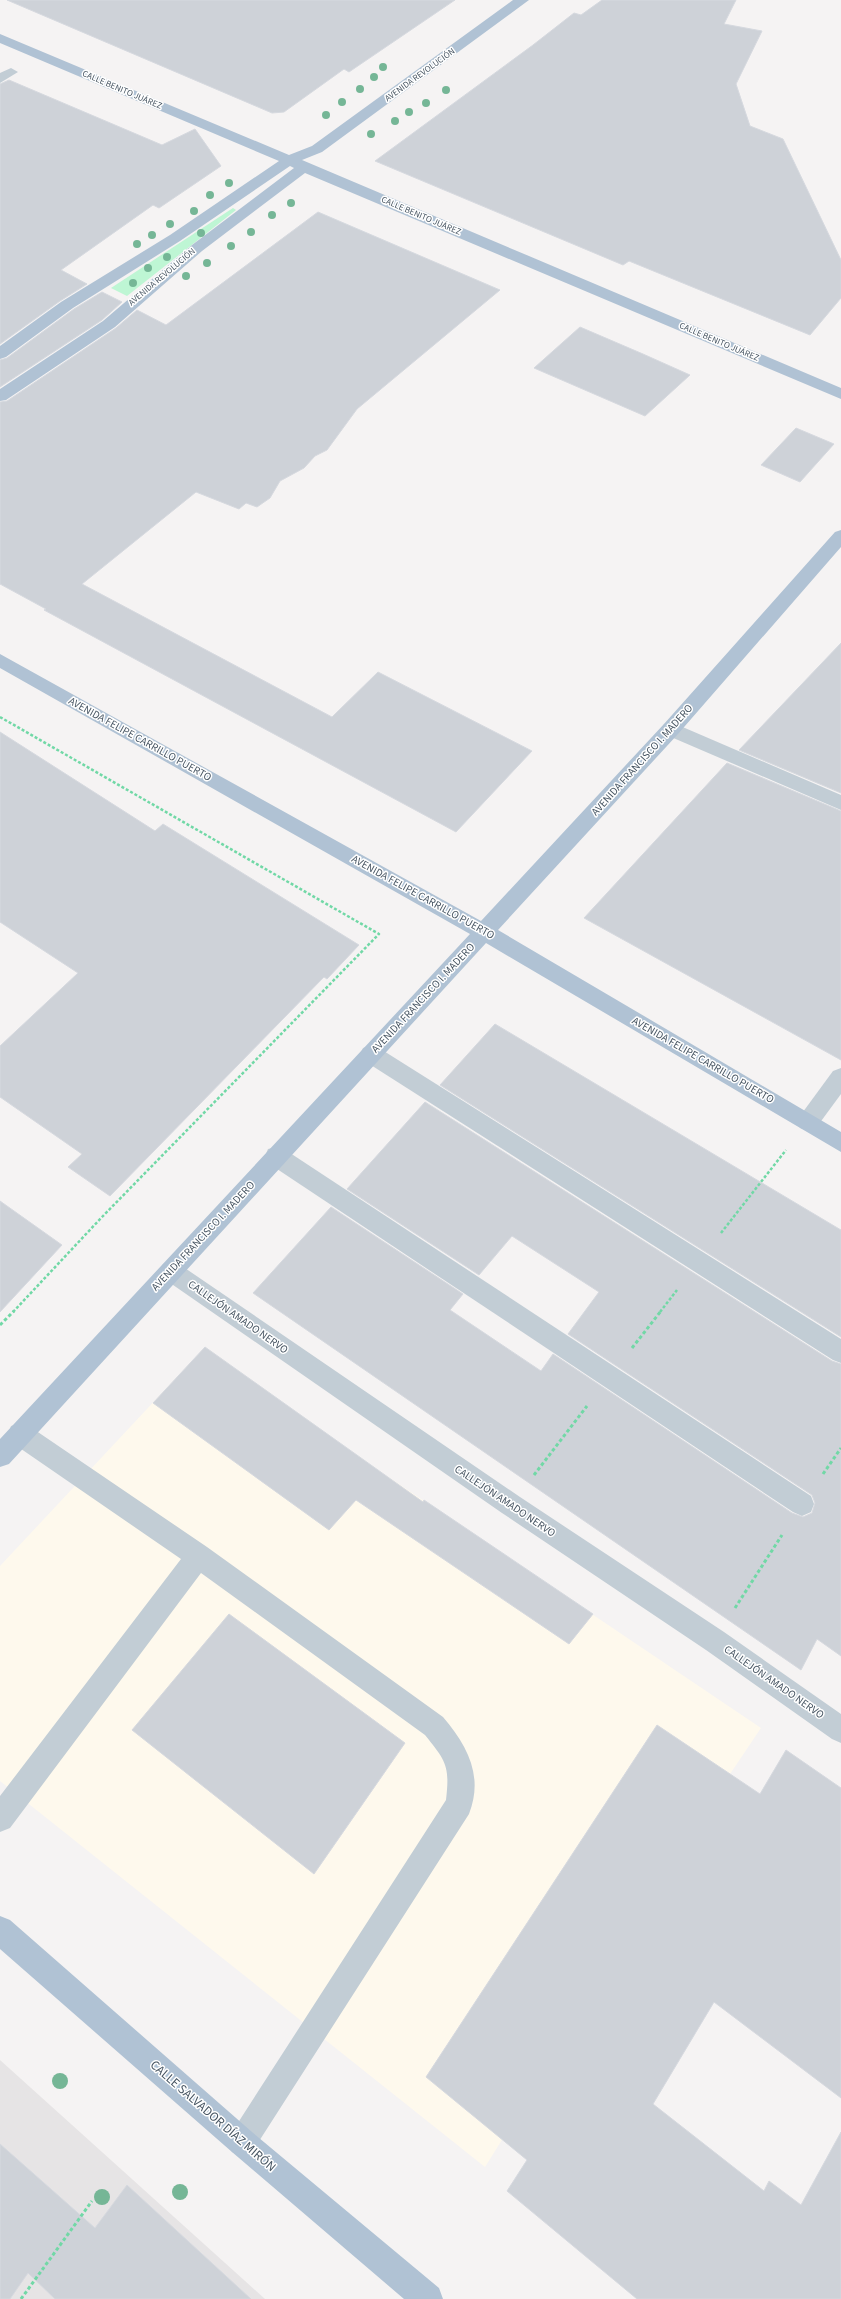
<svg xmlns="http://www.w3.org/2000/svg" width="841" height="2299" viewBox="0 0 841 2299" font-family="'Source Sans 3',sans-serif">
<style>
.commercial{fill:#fef9ed}
.education{fill:#e6e4e5}
.green{fill:#bef6d4}
.building{fill:#ced2d8;stroke:#d6d9df}
.lines{fill:none;stroke-linecap:round;stroke-linejoin:round}
.path-far1{stroke:#71d8a6;stroke-width:2.5;stroke-dasharray:3 2;stroke-linecap:butt}
.path{stroke:#71d8a6;stroke-width:3;stroke-dasharray:3.5 2.5;stroke-linecap:butt}
.minor{fill:#c2cdd5;fill-rule:evenodd}
.major{fill:#b0c2d4;fill-rule:evenodd}
.tree{fill:#75b696}
.labels{text-anchor:middle;dominant-baseline:central;stroke-width:3;stroke-linejoin:round;paint-order:stroke}
.far-street-label{font-size:9px;fill:#485663;stroke:#fff}
.street-label{font-size:11px;fill:#485663;stroke:#fff}
.near-street-label{font-size:13px;fill:#485663;stroke:#fff}
</style>
<rect width="100%" height="100%" fill="#f5f3f3"/>
<path class="commercial" d="M205,1347L381,1472L761,1728L730,1774L485,2167L0,1781V1566Z"/>
<path class="education" d="M0,2060L265,2299H0Z"/>
<path class="green" d="M233,208L236,210L127,296L111,288Z"/>
<g class="building">
<path d="M7,0H455L349,72L344,69L284,112L272,113Z"/>
<path d="M602,0H736L724,24L762,31L736,84L750,126L783,139L841,260V298L810,335L629,261L623,265L375,161L533,45L574,13L581,15Z"/>
<path d="M9,80L162,145L195,129L221,166L159,208L153,205L61,270L87,284L60,301L0,344V84Z"/>
<path d="M318,212L500,290L357,409L327,450L315,456L304,468L280,481L270,498L257,507L246,503L239,509L196,492L82,584L332,717L378,672L532,751L456,832L44,610L46,609L0,584V402L7,401L116,328L137,310L166,325Z"/>
<path d="M102,292L122,302L102,320L0,387V360L7,358L74,309Z"/>
<path d="M580,327L643,354L690,375L645,416L534,368Z"/>
<path d="M796,428L834,444L800,482L761,465Z"/>
<path d="M841,643V793L739,750Z"/>
<path d="M0,732L155,831L163,824L359,945L327,979L324,977L110,1196L68,1167L82,1154L0,1097V1046L78,973L0,922Z"/>
<path d="M727,763L841,811V1060L584,918Z"/>
<path d="M495,1024L841,1230V1337L440,1085Z"/>
<path d="M425,1102L832,1361L841,1364V1656L817,1639L801,1670L253,1293L331,1207L463,1294L450,1310L541,1371L553,1354L792,1513L803,1517L812,1513L815,1503L812,1495L568,1334L599,1292L512,1236L479,1275L347,1189Z"/>
<path d="M0,1201L62,1245L0,1312Z"/>
<path d="M205,1347L423,1502L424,1500L593,1614L569,1644L356,1500L329,1530L153,1403Z"/>
<path d="M229,1614L405,1743L314,1874L132,1730Z"/>
<path d="M657,1725L760,1794L786,1750L841,1788V2098L714,2002L653,2104L764,2191L769,2181L801,2205L841,2132V2299H637L507,2191L527,2160L426,2077Z"/>
<path d="M0,2144L95,2228L127,2185L251,2299H55L28,2273L10,2299H0Z"/>
</g>
<g class="lines">
<g class="path-far1">
<path d="M0,717L379,934L102,1217L13,1312"/>
<path d="M721,1233L786,1150"/>
<path d="M660,1312L677,1290"/>
</g>
<g class="path">
<path d="M0,1325L14,1311"/>
<path d="M632,1348L661,1311"/>
<path d="M823,1474L841,1448"/>
<path d="M534,1475L587,1406"/>
<path d="M735,1608L782,1535"/>
<path d="M21,2299L92,2201"/>
</g>
<g class="minor">
<path d="M11,68L18,72L0,83V73Z"/>
<path d="M671,722L841,795V810L664,734L662,729L664,724Z"/>
<path d="M371,1045L379,1048L841,1339V1363L833,1360L363,1060L360,1054L363,1048Z"/>
<path d="M841,1068V1094L816,1128L808,1131L800,1128L797,1122L800,1116L833,1071Z"/>
<path d="M276,1147L284,1149L811,1496L814,1504L811,1512L802,1516L793,1512L268,1163L265,1156L268,1149Z"/>
<path d="M171,1261L179,1264L520,1497L724,1632L841,1714V1743L832,1739L706,1650L502,1513L163,1278L160,1271L163,1264Z"/>
<path d="M20,1423L29,1426L207,1547L443,1717C467,1745 484,1776 469,1814L252,2152L242,2157L232,2152L227,2142L232,2132L446,1800C450,1766 446,1761 425,1735L201,1573L10,1828L0,1832V1796L181,1559L11,1442L8,1434L11,1426Z"/>
</g>
<g class="major">
<path d="M513,0H529L322,152L302,160L841,388V399L305,173L202,251L115,327L6,400L0,401V389L103,321L192,245L294,168L290,166L180,241L73,308L6,357L0,359V346L61,302L170,235L279,161L0,43V34L289,155L312,146Z"/>
<path d="M841,530V547L678,734L498,930L841,1132V1152L486,943L9,1464L0,1467V1439L470,934L0,668V654L481,921L664,724L835,532Z"/>
<path d="M0,1916L10,1920L252,2132L439,2288L443,2299H404L232,2152L0,1949Z"/>
</g>
</g>
<g class="tree">
<circle cx="383" cy="67" r="4"/>
<circle cx="374" cy="77" r="4"/>
<circle cx="360" cy="89" r="4"/>
<circle cx="446" cy="90" r="4"/>
<circle cx="342" cy="102" r="4"/>
<circle cx="426" cy="103" r="4"/>
<circle cx="409" cy="112" r="4"/>
<circle cx="326" cy="115" r="4"/>
<circle cx="395" cy="121" r="4"/>
<circle cx="371" cy="134" r="4"/>
<circle cx="229" cy="183" r="4"/>
<circle cx="210" cy="195" r="4"/>
<circle cx="291" cy="203" r="4"/>
<circle cx="194" cy="211" r="4"/>
<circle cx="272" cy="215" r="4"/>
<circle cx="170" cy="224" r="4"/>
<circle cx="251" cy="232" r="4"/>
<circle cx="201" cy="233" r="4"/>
<circle cx="152" cy="235" r="4"/>
<circle cx="137" cy="244" r="4"/>
<circle cx="231" cy="246" r="4"/>
<circle cx="167" cy="257" r="4"/>
<circle cx="207" cy="263" r="4"/>
<circle cx="148" cy="268" r="4"/>
<circle cx="186" cy="276" r="4"/>
<circle cx="133" cy="283" r="4"/>
<circle cx="60" cy="2081" r="8"/>
<circle cx="180" cy="2192" r="8"/>
<circle cx="102" cy="2197" r="8"/>
</g>
<g class="labels">
<g class="far-street-label">
<text transform="translate(420 75) rotate(-36)">AVENIDA REVOLUCIÓN</text>
<text transform="translate(122 90) rotate(23)">CALLE BENITO JUÁREZ</text>
<text transform="translate(421 216) rotate(23)">CALLE BENITO JUÁREZ</text>
<text transform="translate(162 277) rotate(-40)">AVENIDA REVOLUCIÓN</text>
<text transform="translate(719 342) rotate(23)">CALLE BENITO JUÁREZ</text>
</g>
<g class="street-label">
<text transform="translate(140 739) rotate(29)">AVENIDA FELIPE CARRILLO PUERTO</text>
<text transform="translate(642 760) rotate(-48)">AVENIDA FRANCISCO I. MADERO</text>
<text transform="translate(423 897) rotate(29)">AVENIDA FELIPE CARRILLO PUERTO</text>
<text transform="translate(423 998) rotate(-47)">AVENIDA FRANCISCO I. MADERO</text>
<text transform="translate(703 1060) rotate(30)">AVENIDA FELIPE CARRILLO PUERTO</text>
<text transform="translate(203 1236) rotate(-47)">AVENIDA FRANCISCO I. MADERO</text>
<text transform="translate(238 1317) rotate(35)">CALLEJÓN AMADO NERVO</text>
<text transform="translate(505 1501) rotate(34)">CALLEJÓN AMADO NERVO</text>
<text transform="translate(774 1682) rotate(35)">CALLEJÓN AMADO NERVO</text>
</g>
<g class="near-street-label">
<text transform="translate(213 2116) rotate(41)">CALLE SALVADOR DÍAZ MIRÓN</text>
</g>
</g>
</svg>
